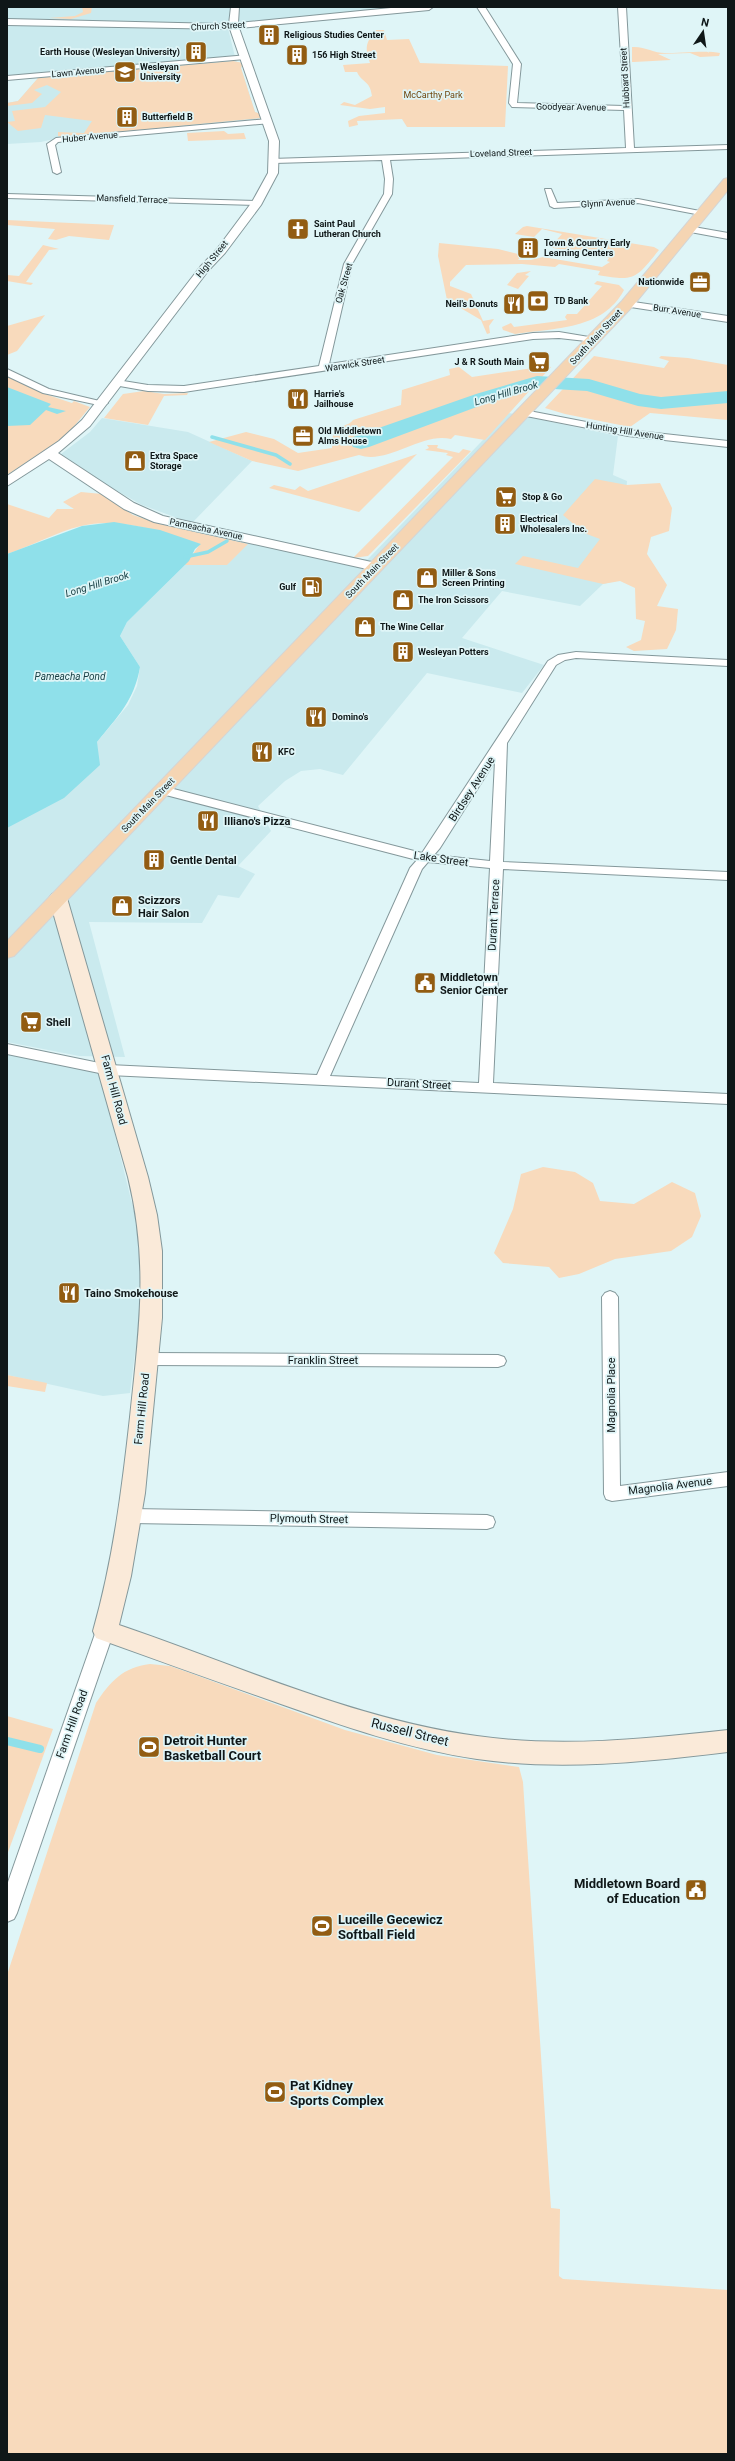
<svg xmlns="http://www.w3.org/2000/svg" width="735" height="2461" viewBox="0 0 735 2461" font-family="Roboto,sans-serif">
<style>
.built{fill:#caeaee}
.green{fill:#f8dabc}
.water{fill:#8fe0ea}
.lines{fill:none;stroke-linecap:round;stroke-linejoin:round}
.stream-far1{stroke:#8fe0ea;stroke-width:3.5}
.stream{stroke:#8fe0ea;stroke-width:8}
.river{fill:#8fe0ea;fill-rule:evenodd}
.minor-casing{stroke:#84989b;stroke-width:2}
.tertiary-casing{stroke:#84989b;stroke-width:2}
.secondary-casing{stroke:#84989b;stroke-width:2}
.primary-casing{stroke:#d4d5d5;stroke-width:2}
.minor{fill:#fff;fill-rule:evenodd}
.tertiary{fill:#fff;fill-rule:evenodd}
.secondary{fill:#faead9;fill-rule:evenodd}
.primary{fill:#f5d5b3;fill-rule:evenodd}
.labels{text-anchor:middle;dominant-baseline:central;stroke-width:3.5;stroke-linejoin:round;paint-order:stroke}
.far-street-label{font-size:9px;fill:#0f1718;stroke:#dff5f7}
.far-poi-label{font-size:9px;font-weight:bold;fill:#0f1718;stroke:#dff5f7;text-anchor:start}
.far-park-label{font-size:9px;fill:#70460e;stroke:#dff5f7}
.far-water-label{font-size:10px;font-style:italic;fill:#194045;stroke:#dff5f7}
.street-label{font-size:11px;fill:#0f1718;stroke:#dff5f7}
.poi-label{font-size:11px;font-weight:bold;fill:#0f1718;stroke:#dff5f7;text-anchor:start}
.near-street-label{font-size:13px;fill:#0f1718;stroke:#dff5f7}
.near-poi-label{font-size:13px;font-weight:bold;fill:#0f1718;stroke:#dff5f7;text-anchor:start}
</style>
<rect width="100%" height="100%" fill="#dff5f7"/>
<g class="built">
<path d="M7,7H400L227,24L236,61L243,66L241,68L255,112L261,114L258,120L62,137L41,142L7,144V103L18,101L38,78L37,76L7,78Z"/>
<path d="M509,413L618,436L613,475L627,481L620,580L603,584L580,606L502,591L462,638L544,665L522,693L427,673L343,775L320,769L301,771L285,781L258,806L271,831L238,866L255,874L239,898L218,895L202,923L89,922L125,1057L79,1056L7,1042V828L97,742L128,705L137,686L140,667L120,636L127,622L189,561L201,544L180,519L142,505L110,487L61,454L90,432L102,418L188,432L252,461L193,522L362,559H368Z"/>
<path d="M7,1053L94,1071L101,1077L137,1224L142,1276L140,1313L130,1393L103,1396L7,1375Z"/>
</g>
<g class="green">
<path d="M82,7H92L91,13L71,19L49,18L75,16L83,12Z"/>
<path d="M376,30H384L387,40L409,39L420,63L508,66L505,127H407L402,119L357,121L358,125L349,127L348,121L359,116L385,113V107L370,109L340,105L344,102L355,105L372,96C370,80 362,83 357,72H345L343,65L370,63C365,48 365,43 376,30Z"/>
<path d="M632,47C644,46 654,53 665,53C678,53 709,50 720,53L719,56L700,57L690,53L658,54L671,60L634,62H632Z"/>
<path d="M233,61L243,63L241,68L255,112L261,114V118L66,137L58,136V132L84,133L92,121L45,115L41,128L18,131L7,122L15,121L12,111L45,107L61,92L47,85L34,90L42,94L32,103L7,106V103L18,101L38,78Z"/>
<path d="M224,131L228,134L244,133L246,139L188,141L187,133Z"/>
<path d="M7,220L114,225L109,240L69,236L56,240L48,239L55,229L7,225Z"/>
<path d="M527,226L654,247L659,250C636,278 636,282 598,275L600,271L559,264L555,267L522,264L466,265L450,282V286L471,294L483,321L494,319L489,326L490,333L487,334L481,320L447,300L438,256L439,243L498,249L522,255L518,260H531L543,257L602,267L610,262L607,261L609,258L553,248L551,246L562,234L542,229L534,237L515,234L523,227Z"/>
<path d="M43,245L59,249L49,250L26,282L33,283L31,285L7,281V275L19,276Z"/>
<path d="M531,271L525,275L529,276L518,289L507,285L517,273Z"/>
<path d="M597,281L619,285L624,290C603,330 554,328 515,334L503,330L502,327L511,323L514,327L567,320L565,317L567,314H577L602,286L594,284Z"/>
<path d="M45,315L17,351L7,355V326Z"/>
<path d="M594,356L664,368L669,361L659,358L661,356L688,358L728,365V420L650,413L630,427L565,414L545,408Z"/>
<path d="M546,366L551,367L485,440L455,435L451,439C421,432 388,465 359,455L298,471L252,461L209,442L246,432L274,439L298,453L332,448C332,444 332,439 333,435C335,425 348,427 353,420L401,405L402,390L450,375L449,369L459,367L472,377Z"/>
<path d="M7,376L42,393L72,403L74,401L90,407L66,436L7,475Z"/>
<path d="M144,391L164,394L188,393L187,395L164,396L148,425L104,418L123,394Z"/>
<path d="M427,445H438L437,448L459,453L463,449L471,451L368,556L353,558L453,457L446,455L448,453L425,450L429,448Z"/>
<path d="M417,454L359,512L269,488L274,485L295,490L300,486L308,491Z"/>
<path d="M595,479L627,485L660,483L672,508L669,531L651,537L647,554L667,585L657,606L678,609L676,630L667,649L634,651L626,647L641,640L645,621L636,619L635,588L620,581L603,584L515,564L523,556L578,568L600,539L584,533L563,515Z"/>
<path d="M81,492L102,494L133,515L160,524L248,544L227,565H185L200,544C163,533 121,516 81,526C56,532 32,546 7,554V504L49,518L57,509H74L63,502Z"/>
<path d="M543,1167L575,1172L593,1183L600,1201L634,1204L672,1182L695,1193L701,1216L692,1237L671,1251L615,1259L579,1274L559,1278L549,1267L503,1263L494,1253L513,1209L521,1174Z"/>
<path d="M7,1375L47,1383L45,1392L7,1386Z"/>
<path d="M150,1664L170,1666L190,1673L345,1730L437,1755L519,1767L523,1782L551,2208L560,2209L559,2276L563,2279L728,2290V2454H7V1975L96,1703C110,1682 123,1667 150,1664Z"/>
<path d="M7,1716L53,1729L7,1855Z"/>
</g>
<g class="water">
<path d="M7,387L51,404L48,407L66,411L57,414L46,410L30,425L7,426Z"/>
<path d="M114,522L160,530L201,544L195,549L189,561L127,622L120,636L140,667C134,701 118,716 97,742L100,765L64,798L7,828V554L82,526Z"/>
</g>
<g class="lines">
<g class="stream-far1">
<path d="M212,437L276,455L290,464"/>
<path d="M185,557L208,552L227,541"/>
</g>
<path class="stream" d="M7,1741L40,1749"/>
<path class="river" d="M537,376L589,379L640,394L661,397L728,391V403L661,409L638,406L587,391L538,388L490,402L369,447L361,449L353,447L350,442L353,437L476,394Z"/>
<g class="minor-casing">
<g id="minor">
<path d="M477,7H485L521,64L517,103L624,106L618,7H626L634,148L728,145V149L390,160L393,179L392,194L352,264L329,364L533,333L559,332L595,338V342L559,338L533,339L184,392L148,391L114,385L112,383L117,380L148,385L184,386L319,366L344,264L384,194L385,179L382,160L274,163H271V159L626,148L624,110L512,107L509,103L513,64Z"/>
<path d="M248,55V59H245L7,80V76Z"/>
<path d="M268,119H271V123L58,142L55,145L61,172L57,174L53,172L47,144L56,138Z"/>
<path d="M545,189H551L557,203L638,199L705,212L701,215L638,203L554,208L550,206Z"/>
<path d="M7,194L257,201L261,203L257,205L7,198Z"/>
<path d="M688,226L728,233V239L685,231L684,229Z"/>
<path d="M627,301L728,316V322L624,306V302Z"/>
<path d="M7,369L49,389L108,403L103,406L43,393L7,376Z"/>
<path d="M524,410L628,430L728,441V447L628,436L521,415L519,413Z"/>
<path d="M576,652L728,660V666L576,658L565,660L556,665L507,743L503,862L728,872V880L503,869L493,1083L728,1094V1104L109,1075L7,1054V1044L109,1065L317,1075L410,868L417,860L158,793L156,790L162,786L422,853L548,661L558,655ZM495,761L490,861L434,855L440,848ZM428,862L490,868L479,1083L330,1076L422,869Z"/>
<path d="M610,1291L615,1293L618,1297L620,1486L728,1472V1486L612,1501L606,1499L604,1494L602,1297L605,1293Z"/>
<path d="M148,1353L498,1355L504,1357L506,1361L504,1365L498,1367L148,1365L142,1363L140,1359L142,1355Z"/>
<path d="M131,1509L487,1515L493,1517L495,1522L493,1527L487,1529L131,1523L125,1521L123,1516L125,1511Z"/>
<path d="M105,1624L111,1626L114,1631L17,1913L14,1919L7,1922V1885L96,1631L99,1626Z"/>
</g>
</g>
<g class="tertiary-casing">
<path id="tertiary" d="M231,7H239L238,23L401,7H433L429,10L239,28L279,141L278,173L261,205L225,253L208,271L90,426L58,453L134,503L163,516L376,563L383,567L381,570L376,571L154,522L124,509L49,459L7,486V476L59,441L82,420L200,267L217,249L252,202L268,173L269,141L230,29L7,25V19L221,24H229Z"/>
</g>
<g class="secondary-casing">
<path id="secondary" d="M58,892L64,894L67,898L148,1177L157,1215L162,1251V1318L145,1493L131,1576L119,1625C234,1664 356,1720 477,1736C560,1748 645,1739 728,1730V1752C645,1762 560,1771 477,1759C408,1749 343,1726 278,1703C218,1682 157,1660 96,1638L93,1631C113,1561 122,1489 130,1417C139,1331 149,1263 128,1177L49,898L52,894Z"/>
</g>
<g class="primary-casing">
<path id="primary" d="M728,178V190L632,307L14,956L7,958V941L622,301L724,179Z"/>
</g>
<use href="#minor" class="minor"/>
<use href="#tertiary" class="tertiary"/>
<use href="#secondary" class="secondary"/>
<use href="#primary" class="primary"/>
</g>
<defs>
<g id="building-square" transform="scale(1.15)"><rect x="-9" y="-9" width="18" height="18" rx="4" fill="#925c12" stroke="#dff5f7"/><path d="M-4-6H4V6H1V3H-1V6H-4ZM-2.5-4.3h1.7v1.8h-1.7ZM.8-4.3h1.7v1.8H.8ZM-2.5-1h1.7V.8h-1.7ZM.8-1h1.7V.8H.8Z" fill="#fff"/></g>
<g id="university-square" transform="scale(1.15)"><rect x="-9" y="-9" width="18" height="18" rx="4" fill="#925c12" stroke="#dff5f7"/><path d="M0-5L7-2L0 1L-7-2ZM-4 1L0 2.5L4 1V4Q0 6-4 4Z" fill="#fff"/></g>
<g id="church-square" transform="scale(1.15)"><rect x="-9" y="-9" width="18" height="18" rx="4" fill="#925c12" stroke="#dff5f7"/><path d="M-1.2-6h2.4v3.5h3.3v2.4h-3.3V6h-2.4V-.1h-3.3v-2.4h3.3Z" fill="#fff"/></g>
<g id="office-square" transform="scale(1.15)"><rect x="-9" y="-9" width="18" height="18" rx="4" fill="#925c12" stroke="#dff5f7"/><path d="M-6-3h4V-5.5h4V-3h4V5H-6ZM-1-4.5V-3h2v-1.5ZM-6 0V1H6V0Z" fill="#fff"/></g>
<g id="bank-square" transform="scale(1.15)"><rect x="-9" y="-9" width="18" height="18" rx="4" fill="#925c12" stroke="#dff5f7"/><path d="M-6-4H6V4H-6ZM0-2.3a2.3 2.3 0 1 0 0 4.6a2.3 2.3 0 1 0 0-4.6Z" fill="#fff"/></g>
<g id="restaurant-square" transform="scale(1.15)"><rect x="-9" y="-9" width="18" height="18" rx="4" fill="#925c12" stroke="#dff5f7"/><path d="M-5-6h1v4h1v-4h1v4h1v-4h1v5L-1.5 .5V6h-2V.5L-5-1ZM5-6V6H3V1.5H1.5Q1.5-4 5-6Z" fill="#fff"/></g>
<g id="supermarket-square" transform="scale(1.15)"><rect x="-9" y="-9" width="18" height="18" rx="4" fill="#925c12" stroke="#dff5f7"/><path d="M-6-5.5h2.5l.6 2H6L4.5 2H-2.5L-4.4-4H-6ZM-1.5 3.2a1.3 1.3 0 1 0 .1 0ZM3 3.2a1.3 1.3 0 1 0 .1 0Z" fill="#fff"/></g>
<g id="shop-square" transform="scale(1.15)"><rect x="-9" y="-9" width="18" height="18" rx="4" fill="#925c12" stroke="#dff5f7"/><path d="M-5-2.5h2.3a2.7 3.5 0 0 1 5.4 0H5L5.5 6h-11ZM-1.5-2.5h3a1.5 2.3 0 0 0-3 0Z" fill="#fff"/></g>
<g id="fuel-square" transform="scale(1.15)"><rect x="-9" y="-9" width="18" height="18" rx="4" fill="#925c12" stroke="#dff5f7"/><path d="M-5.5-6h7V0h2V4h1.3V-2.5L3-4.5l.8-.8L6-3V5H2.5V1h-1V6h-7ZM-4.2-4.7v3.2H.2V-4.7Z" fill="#fff"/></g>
<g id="civic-square" transform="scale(1.15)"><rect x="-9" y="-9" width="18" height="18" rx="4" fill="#925c12" stroke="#dff5f7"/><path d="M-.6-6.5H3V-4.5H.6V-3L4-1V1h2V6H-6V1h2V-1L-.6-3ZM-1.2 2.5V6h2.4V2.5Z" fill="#fff"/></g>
<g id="stadium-square" transform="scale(1.15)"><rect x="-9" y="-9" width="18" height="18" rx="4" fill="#925c12" stroke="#dff5f7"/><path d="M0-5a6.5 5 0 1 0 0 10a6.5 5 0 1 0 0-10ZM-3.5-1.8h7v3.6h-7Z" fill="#fff"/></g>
</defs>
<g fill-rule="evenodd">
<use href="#building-square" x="269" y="35"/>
<use href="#building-square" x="196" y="52"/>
<use href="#building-square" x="297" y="55"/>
<use href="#university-square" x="125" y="72"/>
<use href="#building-square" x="127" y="117"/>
<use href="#church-square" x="298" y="229"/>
<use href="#building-square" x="528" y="248"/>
<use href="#office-square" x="700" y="282"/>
<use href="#bank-square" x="538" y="301"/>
<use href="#restaurant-square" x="514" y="304"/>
<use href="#supermarket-square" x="539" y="362"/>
<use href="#restaurant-square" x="298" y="399"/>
<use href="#office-square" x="303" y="436"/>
<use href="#shop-square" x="135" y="461"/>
<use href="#supermarket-square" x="506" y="497"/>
<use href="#building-square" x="505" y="524"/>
<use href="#shop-square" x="427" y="578"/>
<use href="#fuel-square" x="312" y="587"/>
<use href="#shop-square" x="403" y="600"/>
<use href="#shop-square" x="365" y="627"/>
<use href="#building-square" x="403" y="652"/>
<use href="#restaurant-square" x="316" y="717"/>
<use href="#restaurant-square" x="262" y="752"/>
<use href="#restaurant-square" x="208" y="821"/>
<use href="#building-square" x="154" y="860"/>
<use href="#shop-square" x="122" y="906"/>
<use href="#civic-square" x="425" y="983"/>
<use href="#supermarket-square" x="31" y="1022"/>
<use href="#restaurant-square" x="69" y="1293"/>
<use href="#stadium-square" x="149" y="1747"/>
<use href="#civic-square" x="696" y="1890"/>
<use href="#stadium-square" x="322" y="1926"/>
<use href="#stadium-square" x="275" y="2092"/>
</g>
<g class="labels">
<g class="far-street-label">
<text transform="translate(218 26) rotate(-3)">Church Street</text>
<text transform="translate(78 72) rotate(-5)">Lawn Avenue</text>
<text transform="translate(625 78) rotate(-93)">Hubbard Street</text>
<text transform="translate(571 107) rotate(1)">Goodyear Avenue</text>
<text transform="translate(90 137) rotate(-5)">Huber Avenue</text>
<text transform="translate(501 153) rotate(-2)">Loveland Street</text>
<text transform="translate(132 199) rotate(2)">Mansfield Terrace</text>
<text transform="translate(608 203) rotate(-3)">Glynn Avenue</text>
<text transform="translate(212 259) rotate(-51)">High Street</text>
<text transform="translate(344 283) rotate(-74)">Oak Street</text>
<text transform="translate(677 311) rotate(9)">Burr Avenue</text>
<text transform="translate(596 337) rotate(-47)">South Main Street</text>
<text transform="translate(355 364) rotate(-9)">Warwick Street</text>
<text transform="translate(625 431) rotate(9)">Hunting Hill Avenue</text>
<text transform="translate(206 529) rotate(12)">Pameacha Avenue</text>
<text transform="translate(372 571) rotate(-46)">South Main Street</text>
<text transform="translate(148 805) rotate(-46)">South Main Street</text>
</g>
<g class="far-poi-label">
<text x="284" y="35">Religious Studies Center</text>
<text x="180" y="52" text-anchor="end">Earth House (Wesleyan University)</text>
<text x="312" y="55">156 High Street</text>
<text x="140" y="67">Wesleyan<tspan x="140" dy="10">University</tspan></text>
<text x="142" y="117">Butterfield B</text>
<text x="314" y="224">Saint Paul<tspan x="314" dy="10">Lutheran Church</tspan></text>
<text x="544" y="243">Town &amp; Country Early<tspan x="544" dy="10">Learning Centers</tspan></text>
<text x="684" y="282" text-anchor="end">Nationwide</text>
<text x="554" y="301">TD Bank</text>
<text x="498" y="304" text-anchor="end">Neil's Donuts</text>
<text x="524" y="362" text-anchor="end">J &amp; R South Main</text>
<text x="314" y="394">Harrie's<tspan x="314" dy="10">Jailhouse</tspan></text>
<text x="318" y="431">Old Middletown<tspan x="318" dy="10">Alms House</tspan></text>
<text x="150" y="456">Extra Space<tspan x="150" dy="10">Storage</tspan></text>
<text x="522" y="497">Stop &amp; Go</text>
<text x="520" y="519">Electrical<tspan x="520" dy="10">Wholesalers Inc.</tspan></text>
<text x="442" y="573">Miller &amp; Sons<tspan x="442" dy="10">Screen Printing</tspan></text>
<text x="296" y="587" text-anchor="end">Gulf</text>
<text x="418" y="600">The Iron Scissors</text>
<text x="380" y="627">The Wine Cellar</text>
<text x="418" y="652">Wesleyan Potters</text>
<text x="332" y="717">Domino's</text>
<text x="278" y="752">KFC</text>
</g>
<g class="far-park-label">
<text x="433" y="95">McCarthy Park</text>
</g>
<g class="far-water-label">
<text transform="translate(506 393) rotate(-16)">Long Hill Brook</text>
<text transform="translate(97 584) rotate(-17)">Long Hill Brook</text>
<text x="70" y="676">Pameacha Pond</text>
</g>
<g class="street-label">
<text transform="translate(472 789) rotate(-57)">Birdsey Avenue</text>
<text transform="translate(441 859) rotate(8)">Lake Street</text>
<text transform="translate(494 915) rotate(-87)">Durant Terrace</text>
<text transform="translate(419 1084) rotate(3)">Durant Street</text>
<text transform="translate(114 1090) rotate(75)">Farm Hill Road</text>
<text x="323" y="1360">Franklin Street</text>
<text transform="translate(611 1395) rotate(-90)">Magnolia Place</text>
<text transform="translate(142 1409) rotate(-84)">Farm Hill Road</text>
<text transform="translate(670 1486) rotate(-7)">Magnolia Avenue</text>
<text transform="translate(309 1519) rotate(1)">Plymouth Street</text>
<text transform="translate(72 1724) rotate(-70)">Farm Hill Road</text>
</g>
<g class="poi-label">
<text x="224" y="821">Illiano's Pizza</text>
<text x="170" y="860">Gentle Dental</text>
<text x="138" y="900">Scizzors<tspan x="138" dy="13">Hair Salon</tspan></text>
<text x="440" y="977">Middletown<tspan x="440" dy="13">Senior Center</tspan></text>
<text x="46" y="1022">Shell</text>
<text x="84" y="1293">Taino Smokehouse</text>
</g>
<g class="near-street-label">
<text transform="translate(410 1732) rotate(14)">Russell Street</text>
</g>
<g class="near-poi-label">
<text x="164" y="1740">Detroit Hunter<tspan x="164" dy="15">Basketball Court</tspan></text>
<text x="680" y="1883" text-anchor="end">Middletown Board<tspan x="680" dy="15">of Education</tspan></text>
<text x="338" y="1919">Luceille Gecewicz<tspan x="338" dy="15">Softball Field</tspan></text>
<text x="290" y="2085">Pat Kidney<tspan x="290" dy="15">Sports Complex</tspan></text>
</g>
</g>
<rect width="735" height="2461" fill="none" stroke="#0f1718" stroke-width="16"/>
<g transform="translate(703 32) rotate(13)" stroke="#dff5f7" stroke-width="3" paint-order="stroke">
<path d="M0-3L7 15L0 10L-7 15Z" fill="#0f1718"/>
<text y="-6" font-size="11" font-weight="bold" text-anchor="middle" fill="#0f1718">N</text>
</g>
</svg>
